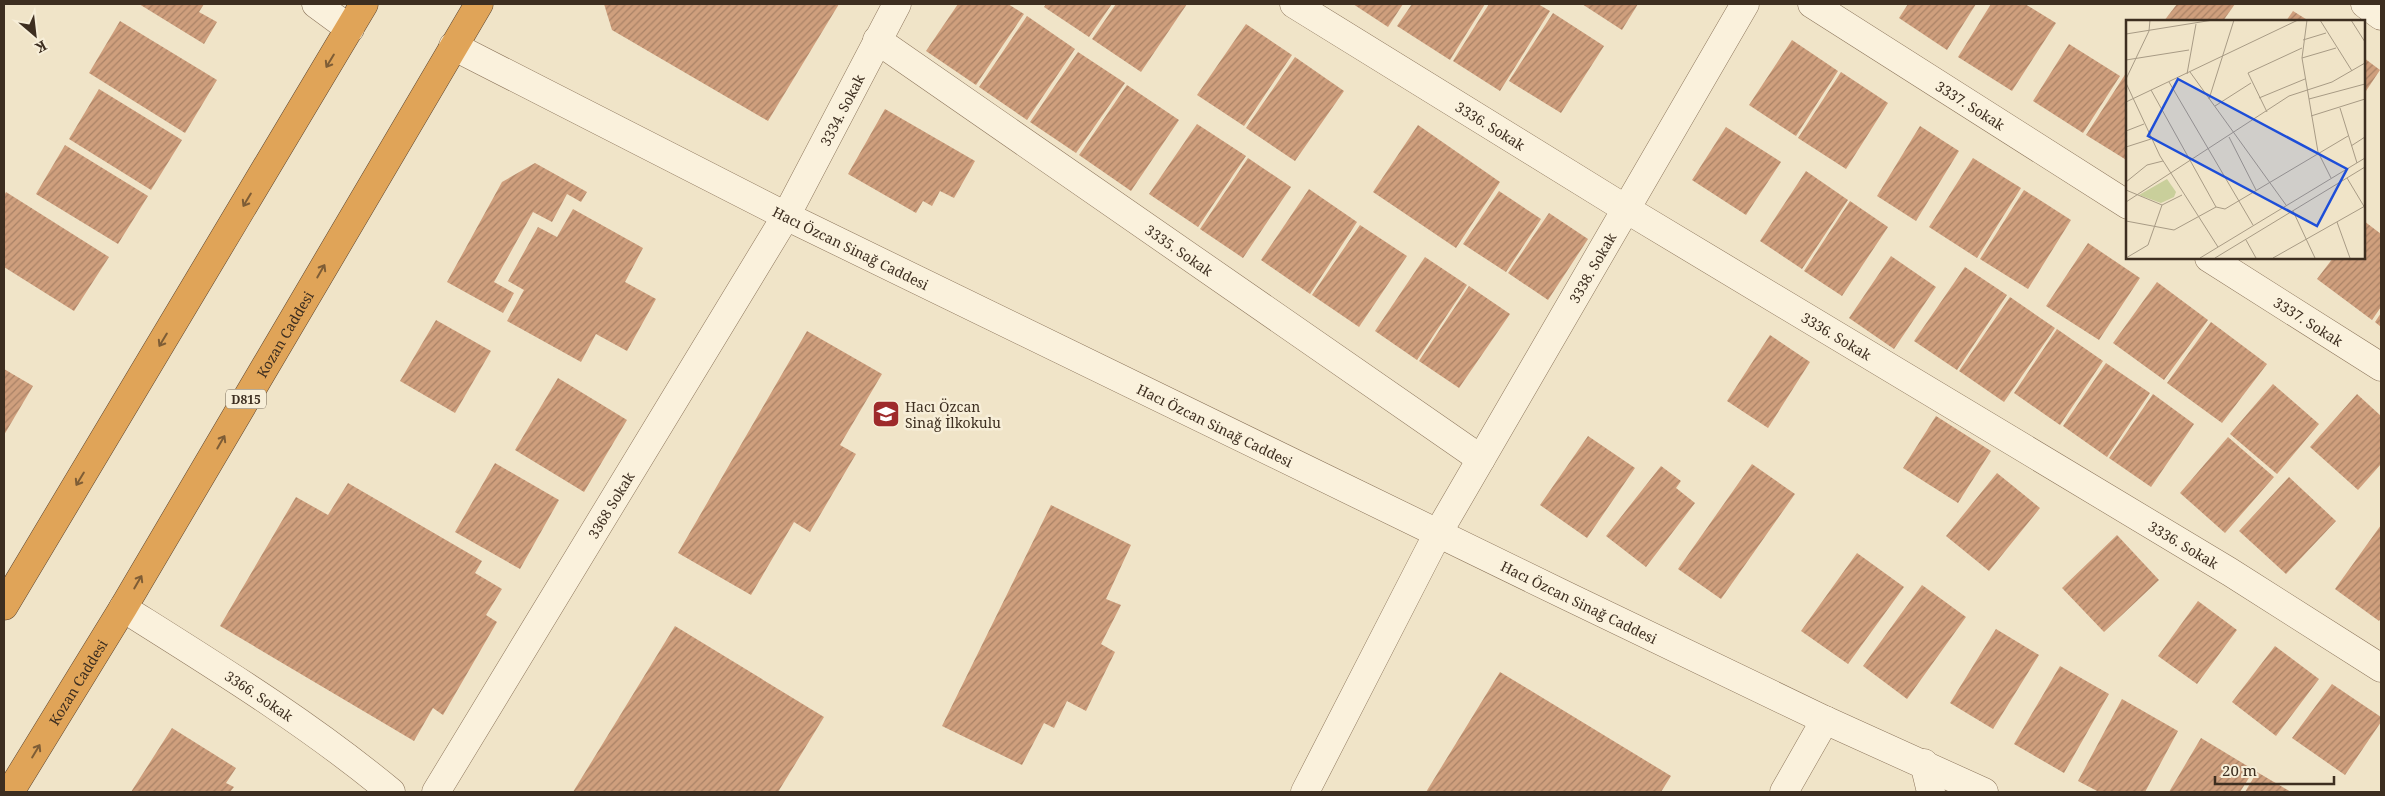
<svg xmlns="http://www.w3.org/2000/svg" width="2385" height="796" viewBox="0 0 2385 796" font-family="'Noto Serif',serif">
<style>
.building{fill:url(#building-hatch)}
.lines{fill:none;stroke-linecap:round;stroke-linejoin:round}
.minor-casing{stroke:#8d765c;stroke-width:29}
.highway-casing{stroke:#5b4430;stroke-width:29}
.minor{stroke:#faf1dc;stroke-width:28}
.highway{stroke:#e0a458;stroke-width:28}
.oneway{stroke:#7e5d36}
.labels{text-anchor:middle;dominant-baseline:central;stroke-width:5;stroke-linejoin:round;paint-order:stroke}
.shield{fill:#f7eed8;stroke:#756857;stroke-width:1}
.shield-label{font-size:12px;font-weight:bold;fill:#3d2e20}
.street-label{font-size:14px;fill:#3d2e20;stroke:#f7eed8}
.poi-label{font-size:14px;fill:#3d2e20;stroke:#f7eed8;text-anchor:start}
.inset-road{fill:none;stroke:#a89b85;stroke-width:1}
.view{fill:#1d4ed8;fill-opacity:0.15;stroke:#1d4ed8;stroke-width:2.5}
.inset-edge{fill:none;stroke:#3d2e20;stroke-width:2.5}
</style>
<defs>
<pattern id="building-hatch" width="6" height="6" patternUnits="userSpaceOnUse" patternTransform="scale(1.25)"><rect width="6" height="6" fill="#cf9f7d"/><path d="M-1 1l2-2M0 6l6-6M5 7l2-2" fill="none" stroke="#a98266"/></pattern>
</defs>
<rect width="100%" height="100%" fill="#f0e4c8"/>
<g class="building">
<path d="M139,4H204L199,12L217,22L204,44Z"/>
<path d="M604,4H839L768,121L612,30Z"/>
<path d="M958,4H1008L1024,14L976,85L926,51Z"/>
<path d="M1046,4H1112L1089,37L1044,7Z"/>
<path d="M1116,4H1187L1141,72L1092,39Z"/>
<path d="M1353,4H1403L1388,27Z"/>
<path d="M1412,4H1485L1450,60L1397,26Z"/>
<path d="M1489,4H1538L1550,11L1500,91L1453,61Z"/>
<path d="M1582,4H1638L1622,30Z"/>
<path d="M1908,4H1976L1947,50L1899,18Z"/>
<path d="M1991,4H2025L2056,23L2012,91L1958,57Z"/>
<path d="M2177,4H2235L2223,21H2164Z"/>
<path d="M2293,11L2309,21H2286Z"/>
<path d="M1553,13L1604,46L1561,113L1509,81Z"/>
<path d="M1027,16L1075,49L1027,120L979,87Z"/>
<path d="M120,21L217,80L185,133L89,73Z"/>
<path d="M1246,24L1292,55L1244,126L1197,95Z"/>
<path d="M1792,40L1838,71L1796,136L1749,105Z"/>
<path d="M2069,44L2120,76L2083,133L2033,101Z"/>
<path d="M1078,52L1125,83L1076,153L1030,122Z"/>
<path d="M1295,57L1344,91L1295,161L1246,128Z"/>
<path d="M2364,58L2380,70L2364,94Z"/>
<path d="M2128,70V161L2086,135Z"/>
<path d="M1841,72L1888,103L1846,169L1798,138Z"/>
<path d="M1127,85L1179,120L1131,191L1079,155Z"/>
<path d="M99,89L182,140L151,190L69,139Z"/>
<path d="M885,109L975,161L954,198L940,191L932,206L923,201L916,213L848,174Z"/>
<path d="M1197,124L1246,156L1198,227L1149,194Z"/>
<path d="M1418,125L1500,182L1456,248L1373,192Z"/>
<path d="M1920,126L1959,151L1916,221L1877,196Z"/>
<path d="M1726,127L1781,162L1746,215L1692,180Z"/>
<path d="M65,145L148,196L118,244L36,194Z"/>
<path d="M1248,158L1291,187L1243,258L1200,229Z"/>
<path d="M1973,158L2021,188L1977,258L1929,227Z"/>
<path d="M535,163L587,192L581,202L567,194L552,222L533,212L494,282L514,293L503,313L447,282L502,182Z"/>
<path d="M1806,171L1848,200L1802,269L1760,241Z"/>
<path d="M1309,189L1357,222L1310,294L1261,260Z"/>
<path d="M2024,190L2071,220L2028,289L1980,259Z"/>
<path d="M1499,191L1541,219L1506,272L1463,244Z"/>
<path d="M6,192L109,257L74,311L4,267V196Z"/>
<path d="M1850,201L1888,227L1842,296L1804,271Z"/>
<path d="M573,209L643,248L625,282L656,299L627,351L596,334L581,362L507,321L524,290L508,281L538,227L557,237Z"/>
<path d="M1549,213L1588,239L1548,300L1508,273Z"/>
<path d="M2364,221L2381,234V307L2372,320L2317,279L2333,258H2364Z"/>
<path d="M1360,225L1407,256L1359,327L1312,295Z"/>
<path d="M2088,243L2140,278L2099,340L2046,306Z"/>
<path d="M1891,256L1936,287L1894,349L1849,318Z"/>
<path d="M1425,257L1467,285L1417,360L1375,331Z"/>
<path d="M1965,267L2007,295L1957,370L1914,341Z"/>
<path d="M2157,282L2208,320L2164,380L2113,343Z"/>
<path d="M1469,286L1510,314L1459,388L1419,361Z"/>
<path d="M2010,297L2055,328L2004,402L1959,371Z"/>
<path d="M2381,313V327L2375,322Z"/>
<path d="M436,320L491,351L455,413L400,381Z"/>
<path d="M2211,322L2267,364L2222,423L2167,383Z"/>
<path d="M2057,329L2103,361L2060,425L2014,393Z"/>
<path d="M807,331L882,374L840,445L856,454L810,532L794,522L751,595L678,553Z"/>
<path d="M1770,335L1810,362L1768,428L1727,401Z"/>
<path d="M2106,363L2150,393L2107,457L2063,426Z"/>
<path d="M4,369L33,386L4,435Z"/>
<path d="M558,378L627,420L584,492L515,450Z"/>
<path d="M2273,384L2319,424L2277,474L2230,434Z"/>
<path d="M2153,394L2194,424L2151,487L2109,458Z"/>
<path d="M2357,394L2381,416V464L2358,490L2310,447Z"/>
<path d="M1936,416L1991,451L1958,503L1903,468Z"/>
<path d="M1588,436L1635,468L1587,538L1540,505Z"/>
<path d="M2228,437L2274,477L2225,533L2180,493Z"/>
<path d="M495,463L559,500L520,569L455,532Z"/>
<path d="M1752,464L1795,494L1721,599L1678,569Z"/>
<path d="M1661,466L1681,481L1676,488L1695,503L1646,567L1606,536Z"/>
<path d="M1997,473L2040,508L1989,571L1946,536Z"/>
<path d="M2289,477L2336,521L2286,574L2239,531Z"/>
<path d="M348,483L482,561L475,573L502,589L486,615L497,622L443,715L433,708L414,741L220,626L296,497L328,515Z"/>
<path d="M1051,505L1131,545L1106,599L1121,605L1101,644L1115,652L1086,711L1067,701L1054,728L1044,723L1022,765L942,726Z"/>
<path d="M2381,525V618L2379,621L2335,589Z"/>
<path d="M2117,535L2159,580L2104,632L2062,588Z"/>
<path d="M1857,553L1904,587L1848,664L1801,631Z"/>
<path d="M1922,585L1966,617L1907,699L1863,666Z"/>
<path d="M2198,601L2237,630L2197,684L2158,656Z"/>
<path d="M675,626L824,717L778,792H573Z"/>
<path d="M1996,629L2039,655L1993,729L1950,703Z"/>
<path d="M2275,646L2319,679L2276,736L2232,702Z"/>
<path d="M2060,666L2109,694L2064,773L2014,744Z"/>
<path d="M1500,672L1671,776L1661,792H1426Z"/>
<path d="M2332,684L2381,717V722L2345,775L2292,738Z"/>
<path d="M2122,699L2178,731L2145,792H2099L2078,781Z"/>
<path d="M172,728L236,768L226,783L234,787L230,792H131Z"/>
<path d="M2201,738L2254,770L2240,792H2169Z"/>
<path d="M2257,772L2291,792H2245Z"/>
</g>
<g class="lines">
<g class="minor-casing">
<g id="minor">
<path d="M316,4L350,29"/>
<path id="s1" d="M1294,4L1626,209L2230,572L2381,668"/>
<path id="s2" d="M1812,4L2128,205"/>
<path d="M2365,4L2381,16"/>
<path id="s3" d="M877,40L1481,459"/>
<path id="s4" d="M453,46L786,216L1567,596L1825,720L1984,792"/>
<path id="s5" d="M2209,258L2381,367"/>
<path id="s6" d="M123,608C215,666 308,723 391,792"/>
<path d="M1924,763L1931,792"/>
<path id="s7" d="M436,792L786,216L897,4"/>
<path id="s8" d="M1305,792L1438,533L1745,4"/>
<path d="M1784,792L1825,720"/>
</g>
</g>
<g class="highway-casing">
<g id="highway">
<path d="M4,606L364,4"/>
<path id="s9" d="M10,792L123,608L479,4"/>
</g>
</g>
<use href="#minor" class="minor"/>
<use href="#highway" class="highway"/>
</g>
<defs><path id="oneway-shaft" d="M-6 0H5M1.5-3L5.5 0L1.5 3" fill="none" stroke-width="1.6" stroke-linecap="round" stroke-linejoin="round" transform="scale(1.25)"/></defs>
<g class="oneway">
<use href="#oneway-shaft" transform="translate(330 61) rotate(121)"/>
<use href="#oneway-shaft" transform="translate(247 200) rotate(121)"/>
<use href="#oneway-shaft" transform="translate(321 271) rotate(-60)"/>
<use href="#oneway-shaft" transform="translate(163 340) rotate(121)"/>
<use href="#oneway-shaft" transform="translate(221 442) rotate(-60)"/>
<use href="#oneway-shaft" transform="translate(80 479) rotate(121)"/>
<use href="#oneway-shaft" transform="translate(138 582) rotate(-60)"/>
<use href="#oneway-shaft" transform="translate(36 751) rotate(-59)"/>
</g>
<defs>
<g id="school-square" transform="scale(1.4375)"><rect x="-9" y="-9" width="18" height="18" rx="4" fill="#9e2a2b" stroke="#f7eed8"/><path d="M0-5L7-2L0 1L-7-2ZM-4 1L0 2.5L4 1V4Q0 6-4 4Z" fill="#fff"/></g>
</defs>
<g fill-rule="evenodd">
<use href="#school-square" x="886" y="414"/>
</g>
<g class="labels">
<rect class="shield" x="226" y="389.5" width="40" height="19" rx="4"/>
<g class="shield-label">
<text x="246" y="399">D815</text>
</g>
<g class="street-label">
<text stroke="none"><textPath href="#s2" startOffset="188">3337. Sokak</textPath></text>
<text stroke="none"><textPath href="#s7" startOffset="794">3334. Sokak</textPath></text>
<text stroke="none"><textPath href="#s1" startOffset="231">3336. Sokak</textPath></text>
<text stroke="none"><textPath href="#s4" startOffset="446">Hacı Özcan Sinağ Caddesi</textPath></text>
<text stroke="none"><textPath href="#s3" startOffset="368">3335. Sokak</textPath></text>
<text stroke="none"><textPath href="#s8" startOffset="598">3338. Sokak</textPath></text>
<text stroke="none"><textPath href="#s5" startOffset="118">3337. Sokak</textPath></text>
<text stroke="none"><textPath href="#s9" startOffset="534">Kozan Caddesi</textPath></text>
<text stroke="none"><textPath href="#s1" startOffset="636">3336. Sokak</textPath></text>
<text stroke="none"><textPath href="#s4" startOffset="851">Hacı Özcan Sinağ Caddesi</textPath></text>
<text stroke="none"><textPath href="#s7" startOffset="336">3368 Sokak</textPath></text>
<text stroke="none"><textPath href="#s1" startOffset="1041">3336. Sokak</textPath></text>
<text stroke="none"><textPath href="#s4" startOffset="1256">Hacı Özcan Sinağ Caddesi</textPath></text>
<text stroke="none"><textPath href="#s9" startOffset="129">Kozan Caddesi</textPath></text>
<text stroke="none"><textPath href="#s6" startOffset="162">3366. Sokak</textPath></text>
</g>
<g class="poi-label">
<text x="905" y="406">Hacı Özcan<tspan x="905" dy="16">Sinağ İlkokulu</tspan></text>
</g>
</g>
<g transform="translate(2126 20)">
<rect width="239" height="239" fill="#f0e4c8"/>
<path d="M41,159L50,172L48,177L35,183L13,175Z" fill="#c9cf9b"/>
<path class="inset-road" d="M181,0L176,38L192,132L205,158M194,0L226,51M225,0L239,22M0,14L87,0M177,20L200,13M176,38L210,28M0,40L63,30M64,52L160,185M61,54L70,4M0,59L23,11L24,0M43,62L127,205M0,63L34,136L92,227M25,70L90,187M133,78L179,59M83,79L108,0M183,79L239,64M0,82L172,0M89,86L125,63M214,88L231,143M141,92L122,53L176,28M185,96L239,79M0,111L18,104M103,117L130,170M225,126L239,117M0,127L25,119M221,158L239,188M0,162L21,145L37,141M0,170L36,185L56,175M0,182L163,76L206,62L239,43M90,187L99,189L222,116M167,191L189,238M0,201L48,210L90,187M211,202L224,238M120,220L130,238M0,238L22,225L36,185M74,238L239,138M89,238L239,147M147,238L239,186"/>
<path class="view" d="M52,59L221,149L191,206L22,116Z"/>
<rect width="239" height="239" class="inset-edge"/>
</g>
<rect width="2385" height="796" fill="none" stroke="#3d2e20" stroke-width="10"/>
<g transform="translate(35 35) rotate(152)" stroke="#f7eed8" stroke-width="4" paint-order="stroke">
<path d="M0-4L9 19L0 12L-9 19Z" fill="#3d2e20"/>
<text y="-8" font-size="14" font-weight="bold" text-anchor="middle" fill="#3d2e20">K</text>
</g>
<path d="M2215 776v8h119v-8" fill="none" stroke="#3d2e20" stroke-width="2.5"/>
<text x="2222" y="776" font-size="15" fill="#3d2e20" stroke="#f7eed8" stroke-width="4" paint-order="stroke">20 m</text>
</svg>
